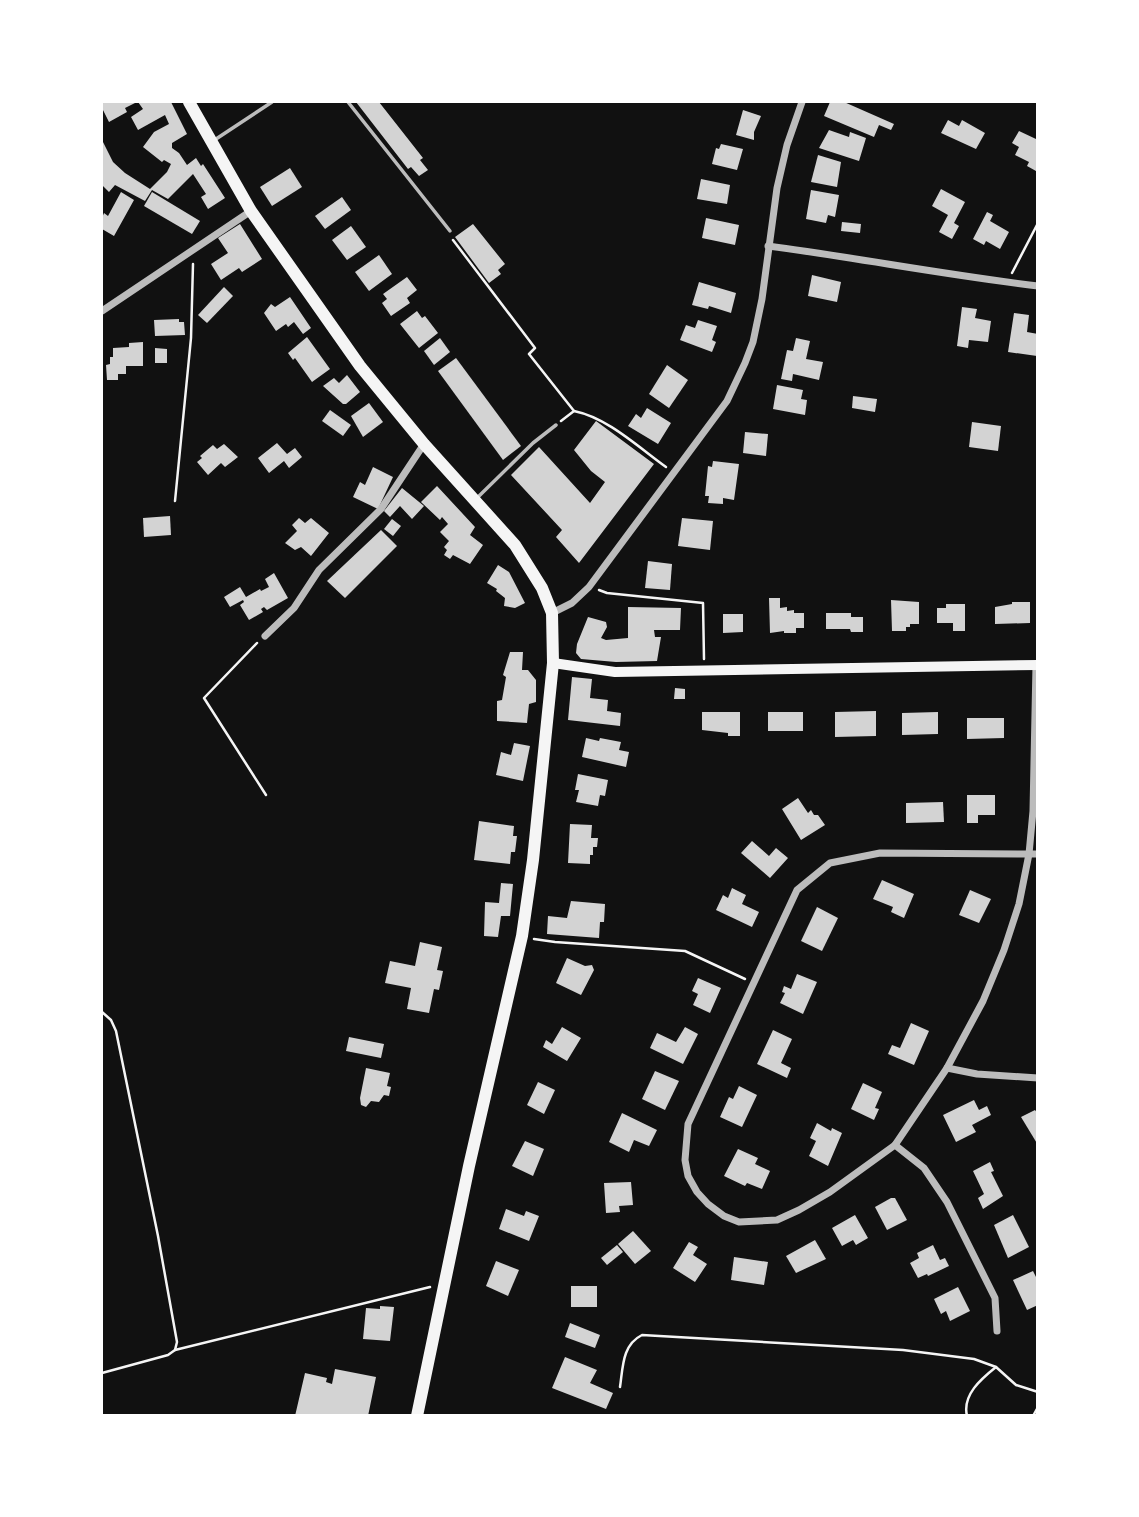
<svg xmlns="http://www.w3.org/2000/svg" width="1139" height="1517" viewBox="0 0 1139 1517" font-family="'Asap Condensed',sans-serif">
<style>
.building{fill:#d3d3d3}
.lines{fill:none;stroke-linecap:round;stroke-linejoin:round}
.path{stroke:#f5f5f5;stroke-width:2.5}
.service{stroke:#bcbcbc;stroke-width:3.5}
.minor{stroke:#bcbcbc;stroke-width:7}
.secondary{stroke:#f5f5f5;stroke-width:10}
.primary{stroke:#f5f5f5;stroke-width:12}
</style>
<rect width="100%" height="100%" fill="#111"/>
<g class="building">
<path d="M102,102H137L125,108L127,112L109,122L102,108Z"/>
<path d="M138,102H171L187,134L172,143V148L179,153L187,165L196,158L201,166L203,164L225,198L208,209L201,197L206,194L193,174L168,199L152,190L145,201L115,185L109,192L102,185V140L113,162L125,173L150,189L167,172L171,164L164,160L162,162L143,147L154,132L169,124L165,115L138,130L131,117L143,109Z"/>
<path d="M356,102H379L423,158L420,160L428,170L419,176L411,167L408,169Z"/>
<path d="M830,102H844L894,124L891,130L879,125L874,137L824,116Z"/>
<path d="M743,110L761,116L754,132V140L736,135Z"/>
<path d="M948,120L959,126L962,120L985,133L976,149L941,133Z"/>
<path d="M829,130L849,137L850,132L866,138L859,161L819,148Z"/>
<path d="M1019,131L1036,139V171L1027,166L1029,162L1015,155L1019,147L1012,143Z"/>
<path d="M721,144L743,149L737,170L712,164L716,148L719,149Z"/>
<path d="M818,155L841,162L837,187L811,182Z"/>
<path d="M290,168L302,187L272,206L260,187Z"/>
<path d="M701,179L730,185L727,204L697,199Z"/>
<path d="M941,189L965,202L954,223L959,226L952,239L939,232L948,215L932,206Z"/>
<path d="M811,190L839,195L835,217L828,215L826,223L806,219Z"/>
<path d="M121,192L134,200L114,236L102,229V218L104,213L108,216Z"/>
<path d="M152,192L200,221L192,234L144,206Z"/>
<path d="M342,197L351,210L325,229L315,216Z"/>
<path d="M987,212L993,215L990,221L1009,232L1000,249L986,241L984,245L973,239Z"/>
<path d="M706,218L739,225L735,245L702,238Z"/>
<path d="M842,222L861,224L860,233L841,231Z"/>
<path d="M240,224L262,259L242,272L239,268L221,280L211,264L228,253L218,238Z"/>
<path d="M473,224L505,264L498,270L501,274L489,283L455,237Z"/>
<path d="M351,226L366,247L347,260L332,240Z"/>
<path d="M379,255L392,274L369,291L355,272Z"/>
<path d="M812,275L841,282L837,302L808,296Z"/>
<path d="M407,277L417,290L407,298L410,303L391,316L382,303L387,299L383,294Z"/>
<path d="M699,282L736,293L731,313L709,306L708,309L692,305Z"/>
<path d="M224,287L233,296L207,323L198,315Z"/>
<path d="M290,297L311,328L303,334L294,322L288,327L286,324L276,331L264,313L271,304L275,307Z"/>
<path d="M962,307L977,309L975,318L991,321L988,342L969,340L968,348L957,346Z"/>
<path d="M417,311L422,318L425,316L438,333L419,348L400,324Z"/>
<path d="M1014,313L1029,315L1027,332L1038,334L1037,356L1008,352Z"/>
<path d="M179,319V322H184L185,335L155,336L154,320Z"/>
<path d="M698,320L717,326L712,340L716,342L712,352L680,340L686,325L695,328Z"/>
<path d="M307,337L330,369L312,382L295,358L293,360L288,353Z"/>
<path d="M440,338L450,352L434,365L424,351Z"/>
<path d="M796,338L810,341L806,359L823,362L819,380L793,374L792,381L781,379L787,350L793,351Z"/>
<path d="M143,342V366H126V374H118V380H107L106,365L110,364V357H113V348L129,347V343Z"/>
<path d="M155,348L167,349V363H155Z"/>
<path d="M456,358L521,446L503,460L438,371Z"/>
<path d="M667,365L688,380L669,408L649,394Z"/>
<path d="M347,375L360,392L346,404H343L323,386L334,378L339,383Z"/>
<path d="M777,385L803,390L801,399L807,400L805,415L773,409Z"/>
<path d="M853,396L877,399L875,412L852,408Z"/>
<path d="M369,403L383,422L363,437L351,416Z"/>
<path d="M647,408L671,423L658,444L628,426L636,414L641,418Z"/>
<path d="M330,410L351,425L343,436L322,421Z"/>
<path d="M596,421L654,464L579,563L556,537L562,530L511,475L539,447L590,503L605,482L591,471L574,450Z"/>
<path d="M972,422L1001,426L998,451L969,447Z"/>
<path d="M745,432L768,434L766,456L743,453Z"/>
<path d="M277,443L287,454L295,448L302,457L289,468L284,461L269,473L258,458Z"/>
<path d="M224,444L238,457L225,467L221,463L208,475L197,462L202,458L200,456L213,445L217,449Z"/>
<path d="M713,461L739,464L734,500L723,498V504L708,503L709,496H705L708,466L712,467Z"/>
<path d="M373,467L393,477L378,509L353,497L360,482L365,485Z"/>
<path d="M437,486L475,527L470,535L483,545L470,564L453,555L450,559L444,555L447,550L444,547L449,541L440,532L448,524L442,517L440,520L421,502Z"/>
<path d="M402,488L424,506L412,519L400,506L390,517L384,511Z"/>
<path d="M170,516L171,535L144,537L143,518Z"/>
<path d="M299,518L305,523L311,518L329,533L311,556L301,547L295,550L285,543L297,531L292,525Z"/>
<path d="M682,518L713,521L710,550L678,546Z"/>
<path d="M392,519L401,526L393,536L384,529Z"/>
<path d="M381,530L397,546L345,598L327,581Z"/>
<path d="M648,561L672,564L670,590L645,588Z"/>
<path d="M498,565L509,572L525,603L515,608L504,606L505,598L496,591L497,589L487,583Z"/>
<path d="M274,573L288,598L267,610L264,607L261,609L263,612L249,620L240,605L244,602L243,600L230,607L224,597L240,587L246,597L260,589L261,591L269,587L265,579Z"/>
<path d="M769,598H780V608L787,607V611L794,610V613H804V628H796V633H784V631L770,633Z"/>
<path d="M891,600L919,602V624H910V627H906V631H892Z"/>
<path d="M1012,602H1030V623L995,624V607L1012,604Z"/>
<path d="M946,604H965V631H953V623H937V608H946Z"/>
<path d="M628,607L681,608L680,630H654L655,637H661L657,661L616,662L581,659L576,653L577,644L588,617L606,622L607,627L601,638L606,640L628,638Z"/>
<path d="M826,613H851V617H863V632H851L850,629H826Z"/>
<path d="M723,614H743V632L723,633Z"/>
<path d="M510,652H523L522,670H528L536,680V702L529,704L527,723L497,721V701L502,700L506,677L503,675Z"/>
<path d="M572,677L592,679L590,698L608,700L607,711L621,713L620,726L568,720Z"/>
<path d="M675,688L685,689V699H674Z"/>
<path d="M876,711V736L835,737V712Z"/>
<path d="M702,712H740V736H728V733L702,730Z"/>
<rect x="768" y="712" width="35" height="19"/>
<path d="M938,712V734L902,735V713Z"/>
<path d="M967,718H1004V738L967,739Z"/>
<path d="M586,738L599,741L600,738L621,742L619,750L629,752L626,767L582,757Z"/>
<path d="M514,743L530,746L523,781L496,775L501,752L511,755Z"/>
<path d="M578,774L608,780L605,796L600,795L598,806L576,802L579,790H575Z"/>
<path d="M967,795H995V815H978V823H967Z"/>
<path d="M798,798L808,813L811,810L814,815H818L825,825L801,840L782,809Z"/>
<path d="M943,802L944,822L906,823V803Z"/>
<path d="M479,821L514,826L513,836H517L515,852H511L510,864L474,860Z"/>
<path d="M570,824L592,825L591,838H598L597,847H593V855H590V864L568,863Z"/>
<path d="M752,841L769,856L776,848L788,858L770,878L741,853Z"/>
<path d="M882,880L914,894L904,918L891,912L893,907L873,899Z"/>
<path d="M501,883L513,884L510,916H501L498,937L484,936L485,902L499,903Z"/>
<path d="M732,888L746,895L742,904L759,912L752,927L716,910L723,895L728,898Z"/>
<path d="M970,890L991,899L979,923L959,915Z"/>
<path d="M571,901L605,904L604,922H600L599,938L547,934L548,916L567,918Z"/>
<path d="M817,907L838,918L822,951L801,941Z"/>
<path d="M420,942L442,947L437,970L443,971L439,990L434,989L429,1013L407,1009L411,988L385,983L390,961L415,966Z"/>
<path d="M567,958L585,966L592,965L594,970L581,995L556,983Z"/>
<path d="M797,974L817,982L803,1014L780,1003L785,993L782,992L784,986L791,989Z"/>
<path d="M698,978L721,988L710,1013L693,1005L698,994L692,991Z"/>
<path d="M911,1023L929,1031L914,1065L888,1054L892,1045L900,1048Z"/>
<path d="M562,1027L581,1038L567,1061L543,1047L546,1040L552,1044Z"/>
<path d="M685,1027L698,1034L683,1064L650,1048L657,1033L676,1042Z"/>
<path d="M773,1030L792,1039L781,1063L791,1068L787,1078L757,1064Z"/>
<path d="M349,1037L384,1044L381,1058L346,1051Z"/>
<path d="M366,1068L390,1073L387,1086L391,1087L389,1096L384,1095L379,1102L371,1101L366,1107L361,1105L360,1098Z"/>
<path d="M655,1071L679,1081L665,1110L642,1099Z"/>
<path d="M538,1082L555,1090L544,1114L527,1105Z"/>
<path d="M863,1083L882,1092L875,1108L879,1109L874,1120L851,1109Z"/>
<path d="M739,1086L757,1095L742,1127L720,1117L729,1097L733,1099Z"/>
<path d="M974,1100L979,1110L987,1106L991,1115L972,1125L976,1132L956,1142L943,1115Z"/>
<path d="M1035,1110L1038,1114V1145L1021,1117Z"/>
<path d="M622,1113L657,1130L649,1146L634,1140L629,1152L609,1142Z"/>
<path d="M817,1123L831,1131L832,1128L842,1133L828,1166L809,1156L816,1141L810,1138Z"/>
<path d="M525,1141L544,1149L533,1176L512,1166Z"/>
<path d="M738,1149L758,1158L755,1164L770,1171L762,1189L747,1183L745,1186L724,1176Z"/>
<path d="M990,1162L994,1171L991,1172L1003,1196L983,1209L978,1198L984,1194L973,1171Z"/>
<path d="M631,1182L633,1205L619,1206L620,1212L606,1213L604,1183Z"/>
<path d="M891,1198H895L907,1220L887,1230L875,1207Z"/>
<path d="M506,1209L524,1216L526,1211L539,1216L529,1241L499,1229Z"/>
<path d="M855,1215L868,1238L856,1245L853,1240L842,1246L832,1228Z"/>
<path d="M1013,1215L1029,1247L1008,1258L994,1225Z"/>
<path d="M633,1231L651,1251L635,1264L618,1244Z"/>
<path d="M815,1240L826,1259L796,1273L786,1256Z"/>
<path d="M689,1242L698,1247L693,1255L707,1264L695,1282L673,1268Z"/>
<path d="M617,1245L623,1252L607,1265L601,1258Z"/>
<path d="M933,1245L940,1260L945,1258L949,1266L928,1276L927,1274L918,1278L910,1263L919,1258L917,1253Z"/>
<path d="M734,1257L768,1262L764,1285L731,1280Z"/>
<path d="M496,1261L519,1270L508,1296L486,1286Z"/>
<path d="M1033,1271L1038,1281V1305L1027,1310L1013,1280Z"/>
<rect x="571" y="1286" width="26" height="21"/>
<path d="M958,1287L970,1311L950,1321L946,1311L941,1314L934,1299Z"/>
<path d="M380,1306L394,1307L390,1341L363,1339L366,1308L380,1309Z"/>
<path d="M570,1323L600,1335L595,1348L565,1337Z"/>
<path d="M565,1357L597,1370L590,1383L613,1393L606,1409L552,1388Z"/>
<path d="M335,1369L376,1377L368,1416H295L305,1373L327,1378L326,1382L332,1384Z"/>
</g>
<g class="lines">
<g class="path">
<path d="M453,240L535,348L529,354L574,411L561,421"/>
<path d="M1012,273L1038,223"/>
<path d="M574,411C608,418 638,447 666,467"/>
<path d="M175,501L191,338L193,264"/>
<path d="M599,590L607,593L703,603L704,659"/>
<path d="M257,643L204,698L266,795"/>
<path d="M534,939L555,942L685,951L745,979"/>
<path d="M102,1012L111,1020L116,1031L158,1236L177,1342L175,1350L168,1355L102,1373"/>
<path d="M175,1350L430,1287"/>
<path d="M620,1387C623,1367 622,1345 642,1335L903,1350L974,1359L996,1367"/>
<path d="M967,1416C962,1395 981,1379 996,1367L1016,1385L1038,1392"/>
<path d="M1033,1416L1038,1407"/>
</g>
<g class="service">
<path d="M348,102L450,231"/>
<path d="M213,141L272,102"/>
<path d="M478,497L533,443L556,425"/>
</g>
<g class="minor">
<path d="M768,246C858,258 947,275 1038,286"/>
<path d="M102,311L251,211"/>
<path d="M552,613L572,603L589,587L727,401L745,363L753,342L762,299L777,188L787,145L802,102"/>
<path d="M265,636L294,608L319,570L381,509L424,444"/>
<path d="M1036,665L1033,811L1029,854L1019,904L1004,950L983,1001L947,1068L895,1145L830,1192L799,1210L777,1220L739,1222L724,1216L708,1204L697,1192L688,1176L685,1160L688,1124L797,890L830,863L880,853L1029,854H1038"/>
<path d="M947,1068L977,1074L1038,1078"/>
<path d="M895,1145L924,1168L947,1202L995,1298L997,1331"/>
</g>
<path class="secondary" d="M553,663L615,672L1038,665"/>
<path class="primary" d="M189,102L251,211L360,366L424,444L515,545L542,588L552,613L553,663L533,860L522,936L469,1166L417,1416"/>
</g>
<rect width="1139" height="1517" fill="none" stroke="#ffffff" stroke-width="206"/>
</svg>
